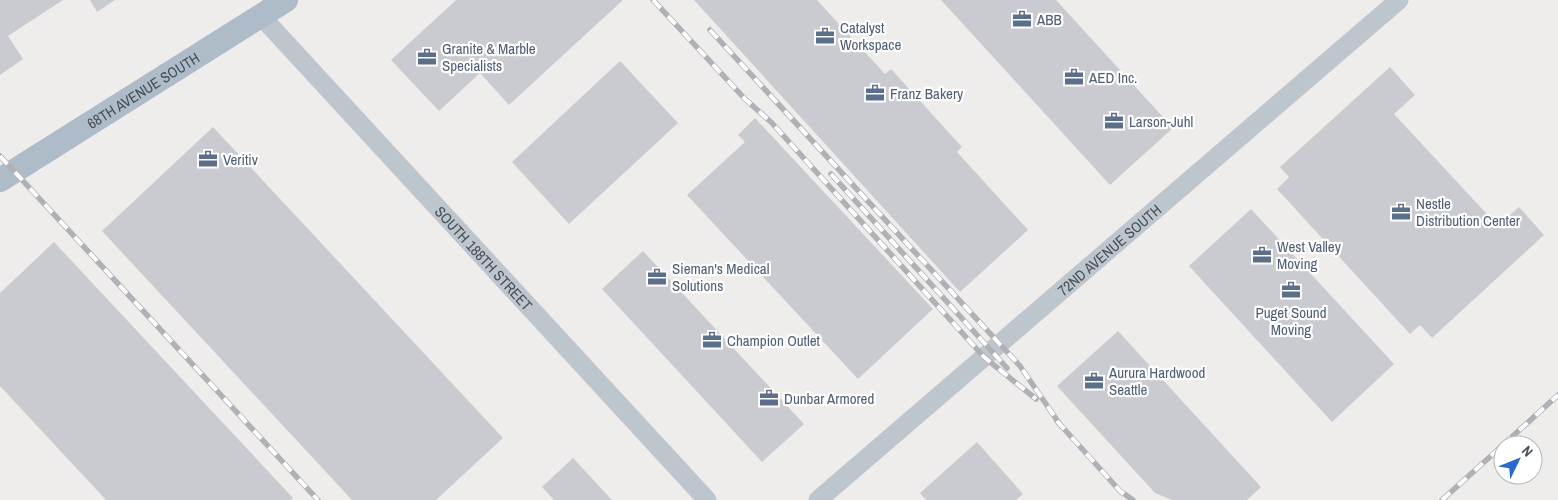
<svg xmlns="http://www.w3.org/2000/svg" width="1558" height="500" viewBox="0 0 1558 500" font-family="'Archivo Narrow',sans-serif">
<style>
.building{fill:#cacbd1}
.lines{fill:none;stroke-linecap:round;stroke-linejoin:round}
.minor{stroke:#bec6cd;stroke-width:19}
.major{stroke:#aebbc9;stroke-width:24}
.rail-casing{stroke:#afb1b6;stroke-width:5.5}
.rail{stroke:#fff;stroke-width:4;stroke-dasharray:11;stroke-linecap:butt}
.labels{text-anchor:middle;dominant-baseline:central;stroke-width:4.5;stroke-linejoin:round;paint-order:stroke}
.service-label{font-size:15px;fill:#4e5e75;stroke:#fff;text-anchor:start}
.street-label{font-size:15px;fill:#464f58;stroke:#fff}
</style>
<rect width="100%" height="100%" fill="#efecec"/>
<g class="building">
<path d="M0,0H63L8,36L23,59L0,75Z"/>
<path d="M90,0H115L97,12Z"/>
<path d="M456,0H623L509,105L480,73L439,111L391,60Z"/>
<path d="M694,0H817L885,74L891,69L962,147L957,152L1028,230L960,292Z"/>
<path d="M941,0H1056L1173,128L1110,185Z"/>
<path d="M620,61L678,123L569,224L512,162Z"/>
<path d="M1390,67L1415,95L1394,114L1498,226L1519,207L1544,235L1432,338L1420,325L1410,334L1277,189L1289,177L1280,167Z"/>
<path d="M755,118L933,309L858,379L687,195L745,142L738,135Z"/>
<path d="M213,127L503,438L436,500H352L102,231Z"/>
<path d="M1251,209L1394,364L1332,422L1189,266Z"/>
<path d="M54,242L293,498L291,500H106L0,386V293Z"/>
<path d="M643,251L804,424L762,462L602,289Z"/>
<path d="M1118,331L1261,487L1247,500H1172L1155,493L1057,386Z"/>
<path d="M977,442L1023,494L1016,500H926L920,493Z"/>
<path d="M573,458L612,500H554L542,487Z"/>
</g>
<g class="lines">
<g class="minor">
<path id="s1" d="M261,16L707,500"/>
<path id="s2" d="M818,500L1399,0"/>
</g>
<path class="major" id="s3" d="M0,180L286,0"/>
<g class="rail-casing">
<g id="rail">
<path d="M653,0L745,99L771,122L984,357L1036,399"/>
<path d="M710,30L1020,366L1061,426"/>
<path d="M0,156L318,500"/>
<path d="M831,174L1007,368"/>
<path d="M1057,421L1120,491L1133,500"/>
<path d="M1503,445L1558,395"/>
<path d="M1442,500L1503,445"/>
</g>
</g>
<use href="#rail" class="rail"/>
</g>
<defs>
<g id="office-bare" transform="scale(1.5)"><path d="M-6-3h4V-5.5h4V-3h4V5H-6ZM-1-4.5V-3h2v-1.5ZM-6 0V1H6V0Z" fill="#5c6f8a" stroke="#fff" stroke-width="2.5" paint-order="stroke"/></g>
</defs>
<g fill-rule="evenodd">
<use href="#office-bare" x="1022" y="19"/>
<use href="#office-bare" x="825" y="36"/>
<use href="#office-bare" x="427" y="57"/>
<use href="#office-bare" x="1074" y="77"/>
<use href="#office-bare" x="875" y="93"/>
<use href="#office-bare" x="1114" y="121"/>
<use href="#office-bare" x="208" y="159"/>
<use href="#office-bare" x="1401" y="212"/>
<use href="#office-bare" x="1262" y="255"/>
<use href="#office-bare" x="657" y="277"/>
<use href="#office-bare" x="1291" y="290"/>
<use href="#office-bare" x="712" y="340"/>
<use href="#office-bare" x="1094" y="381"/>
<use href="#office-bare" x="769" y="398"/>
</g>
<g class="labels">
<g class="service-label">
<text x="1037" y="19">ABB</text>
<text x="840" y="27">Catalyst<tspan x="840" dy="17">Workspace</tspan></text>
<text x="442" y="48">Granite &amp; Marble<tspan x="442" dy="17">Specialists</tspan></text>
<text x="1089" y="77">AED Inc.</text>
<text x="890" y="93">Franz Bakery</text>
<text x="1129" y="121">Larson-Juhl</text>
<text x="223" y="159">Veritiv</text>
<text x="1416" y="203">Nestle<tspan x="1416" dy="17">Distribution Center</tspan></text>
<text x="1277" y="246">West Valley<tspan x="1277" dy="17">Moving</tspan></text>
<text x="672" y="268">Sieman's Medical<tspan x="672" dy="17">Solutions</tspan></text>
<text x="1291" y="312" text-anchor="middle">Puget Sound<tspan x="1291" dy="17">Moving</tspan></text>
<text x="727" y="340">Champion Outlet</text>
<text x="1109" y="372">Aurura Hardwood<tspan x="1109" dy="17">Seattle</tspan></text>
<text x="784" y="398">Dunbar Armored</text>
</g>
<g class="street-label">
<text stroke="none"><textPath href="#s3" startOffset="169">68TH AVENUE SOUTH</textPath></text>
<text stroke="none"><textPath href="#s2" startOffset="384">72ND AVENUE SOUTH</textPath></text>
<text stroke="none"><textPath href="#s1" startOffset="329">SOUTH 188TH STREET</textPath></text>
</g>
</g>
<g transform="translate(1518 460) rotate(47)"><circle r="24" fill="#ffffff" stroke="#b5b9bc"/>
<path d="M0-4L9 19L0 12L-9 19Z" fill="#286bcd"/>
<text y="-8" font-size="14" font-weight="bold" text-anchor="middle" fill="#464f58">N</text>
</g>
</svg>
